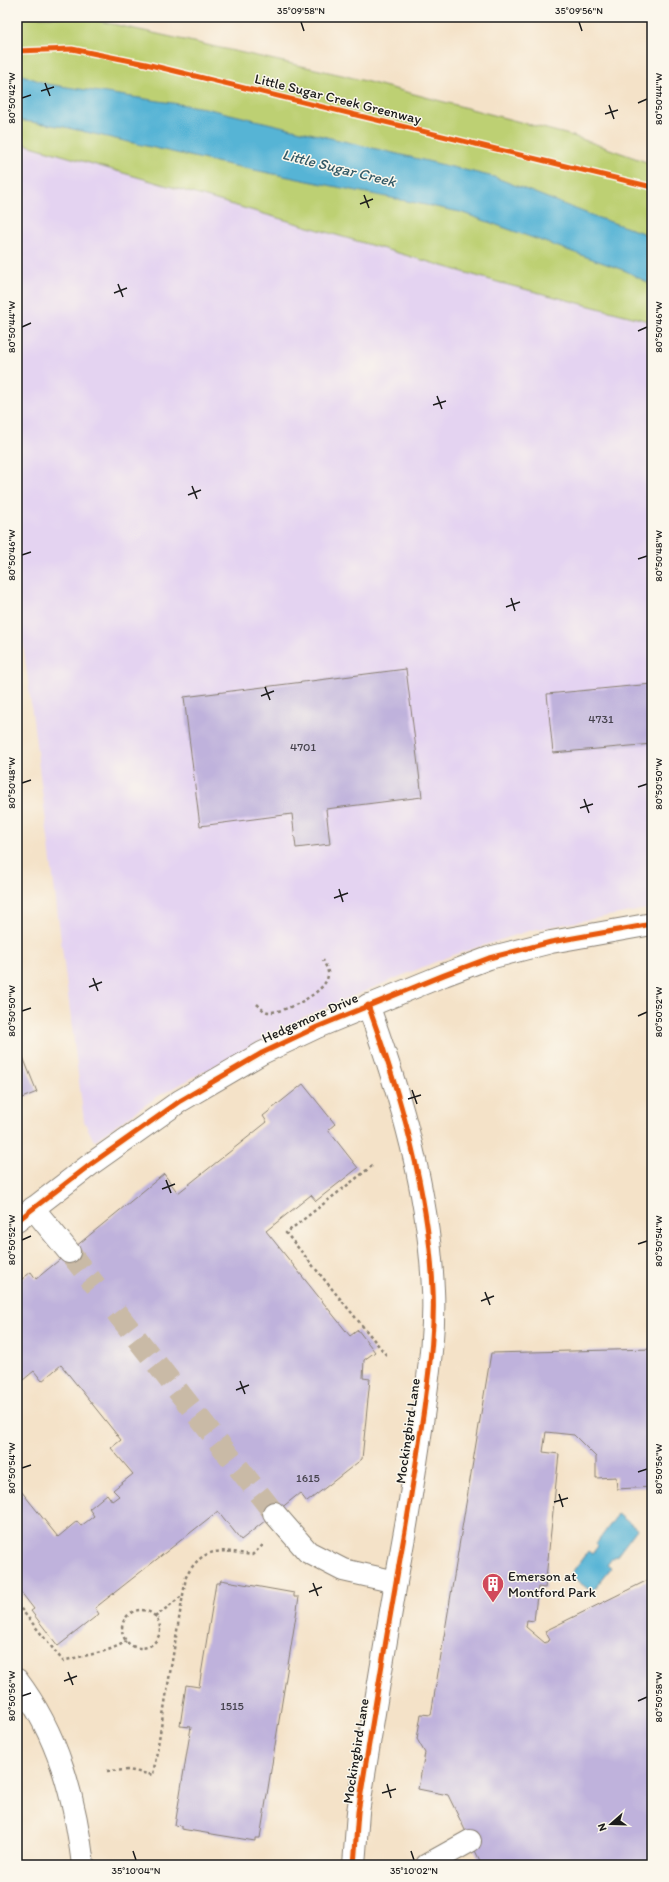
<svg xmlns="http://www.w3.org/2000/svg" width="669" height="1882" viewBox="0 0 669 1882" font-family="Itim,sans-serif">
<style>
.built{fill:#e4d3f1}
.green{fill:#bdd073;stroke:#6c7648}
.water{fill:#56b4d5;stroke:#396878}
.building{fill:#bfb2dc}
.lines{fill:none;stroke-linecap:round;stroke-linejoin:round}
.minor-tunnel{stroke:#c9baa6;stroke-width:22;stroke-dasharray:22 11;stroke-linecap:butt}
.minor-casing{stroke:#887f72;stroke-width:24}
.path{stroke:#887f72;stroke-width:2.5;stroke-dasharray:3 3;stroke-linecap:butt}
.minor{stroke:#fff;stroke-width:22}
.cycleway-casing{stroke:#fbf7ec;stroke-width:8}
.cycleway{stroke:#e8590c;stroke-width:5}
.ticks{fill:none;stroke:#1c1c1c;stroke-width:1.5}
.labels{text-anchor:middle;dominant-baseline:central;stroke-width:3;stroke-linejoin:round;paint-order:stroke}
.number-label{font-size:12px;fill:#45424c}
.street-label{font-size:14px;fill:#1c1c1c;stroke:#fbf7ec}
.poi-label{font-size:14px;fill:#1c1c1c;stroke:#fbf7ec;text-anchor:start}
.water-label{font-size:15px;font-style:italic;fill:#335966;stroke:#fbf7ec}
.neatline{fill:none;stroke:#1c1c1c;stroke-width:1.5}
.ticks-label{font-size:10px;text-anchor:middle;fill:#1c1c1c}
</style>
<rect width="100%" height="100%" fill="#fbf7ec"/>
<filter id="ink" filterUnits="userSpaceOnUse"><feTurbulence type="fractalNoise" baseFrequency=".025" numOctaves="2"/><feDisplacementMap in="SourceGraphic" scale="8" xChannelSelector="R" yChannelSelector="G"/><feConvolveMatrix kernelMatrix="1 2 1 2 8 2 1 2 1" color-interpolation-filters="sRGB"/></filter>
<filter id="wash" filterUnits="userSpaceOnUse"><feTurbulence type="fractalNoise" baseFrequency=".012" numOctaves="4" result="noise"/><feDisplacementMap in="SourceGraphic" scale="16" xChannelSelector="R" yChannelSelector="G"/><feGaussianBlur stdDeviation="0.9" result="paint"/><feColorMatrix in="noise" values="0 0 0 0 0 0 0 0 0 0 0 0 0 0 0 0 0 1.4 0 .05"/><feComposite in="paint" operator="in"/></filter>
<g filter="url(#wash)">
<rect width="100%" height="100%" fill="#f4e2c8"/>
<path class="built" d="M17,142L501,283L652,322V908L532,930L450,956L377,986L304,1017L157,1097L94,1141L84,1121L17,594Z"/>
<path class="green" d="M17,17H81L342,75L573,136L652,164V322L501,283L17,142Z"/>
<g class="water">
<path d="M17,73L47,84L205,108L494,177L596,217L652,236V285L626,271L460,212L215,162L64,127L17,120Z"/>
<path d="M618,1514L637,1529L616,1557L614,1556L607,1565L611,1568L592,1592L570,1575L588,1551L592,1554L598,1546L596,1544Z"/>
</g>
<g id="blocks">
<g class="building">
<path d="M406,669L422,797L326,809L330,844L296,848L292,814L200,826L184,697Z"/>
<path d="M652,684V744L553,753L547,694Z"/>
<path d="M19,1047L37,1092L17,1100V1048Z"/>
<path d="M303,1084L335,1124L328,1130L358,1168L316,1201L311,1195L266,1231L350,1336L358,1330L375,1352L364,1360L363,1378L370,1379L362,1459L307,1502L300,1493L241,1540L218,1511L95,1608L99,1614L58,1646L31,1611L34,1609L17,1587V1486L58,1537L77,1521L81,1526L94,1516L89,1509L107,1494L112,1501L119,1496L113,1490L133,1474L111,1448L121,1440L61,1365L42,1381L34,1371L17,1385V1283L31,1272L36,1279L164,1174L178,1193L267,1122L263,1116Z"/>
<path d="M652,1349V1487L617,1489L616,1477L596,1478V1457L574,1435L546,1432L543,1452L559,1454L545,1588L538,1587L534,1621L527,1620L526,1627L545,1643L550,1640L545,1631L652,1578V1865H482L448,1795L418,1789L425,1753L417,1739L421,1714L431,1715L491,1353Z"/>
<path d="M221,1580L294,1593V1597H299L260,1838H255V1841L181,1829V1826L175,1825L191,1727L180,1726L186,1685L199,1687L216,1583H220Z"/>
</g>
</g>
</g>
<g filter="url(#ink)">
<use href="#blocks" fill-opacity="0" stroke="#887f72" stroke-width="1"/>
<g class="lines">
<g class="minor-tunnel">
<path d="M69,1252L96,1286"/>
<path d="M116,1312L274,1513"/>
</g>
<g class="minor-casing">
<g id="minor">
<path d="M33,1208L69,1252"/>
<path d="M17,1221L91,1164L180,1101L262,1053L317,1027L444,975L489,958L551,942L652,924"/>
<path d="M274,1513L308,1552L343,1570L396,1582"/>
<path d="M17,1680C58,1734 75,1798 83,1865"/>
<path d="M354,1865L358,1812C373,1718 388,1625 405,1531C412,1491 418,1450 424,1409C429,1370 435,1330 433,1290C429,1193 401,1096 368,1005"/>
<path d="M427,1865L470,1841"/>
</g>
</g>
<g class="path">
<path d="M257,1004C261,1008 264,1012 269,1012C285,1013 327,992 328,975C329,971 325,965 323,960"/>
<path d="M372,1166L286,1233L388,1357"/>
<path d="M17,1604L63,1661C83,1655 110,1653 126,1641"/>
<circle cx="141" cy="1629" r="19"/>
<path d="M155,1617L183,1595"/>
<path d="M107,1771L129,1770L153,1775L186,1577C203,1545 221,1550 252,1555L265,1543"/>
</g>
<use href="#minor" class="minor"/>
<g class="cycleway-casing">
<g id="cycleway">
<path d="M17,51L72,49L146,64L652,187"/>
<path d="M17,1221L91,1164L180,1101L262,1053L317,1027L444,975L489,958L551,942L652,924"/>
<path d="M354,1865L358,1812C373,1718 388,1625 405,1531C412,1491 418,1450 424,1409C429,1370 435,1330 433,1290C429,1193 401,1096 368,1005"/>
</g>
</g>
<use href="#cycleway" class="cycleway"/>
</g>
</g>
<path class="ticks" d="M301,22L304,31M579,22L582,31M45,83L50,96M41,91L54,87M22,98L31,95M638,103L647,99M609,105L614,119M605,114L618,110M364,195L369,208M360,204L373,199M118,284L123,297M114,293L127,288M22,327L31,323M638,331L647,327M437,396L442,409M433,405L446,401M192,486L197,499M188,495L201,490M22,555L31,552M638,559L647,556M511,598L515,611M506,607L520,602M265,687L270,700M261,696L274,691M22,783L31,780M638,787L647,784M584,799L589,813M580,808L593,804M339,889L343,902M334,898L348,893M93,978L98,991M89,987L102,982M22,1011L31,1008M638,1016L647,1012M412,1090L417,1104M408,1099L421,1095M166,1180L171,1193M162,1189L175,1184M22,1240L31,1236M638,1244L647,1241M485,1292L490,1305M481,1301L494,1296M240,1381L245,1394M236,1390L249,1385M22,1468L31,1465M638,1472L647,1469M559,1494L563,1507M554,1502L568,1498M313,1583L318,1596M309,1592L322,1587M68,1672L73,1685M64,1681L77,1676M22,1696L31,1693M638,1701L647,1697M387,1784L391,1798M382,1793L396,1789M133,1851L136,1860M411,1851L414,1860"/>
<defs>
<g id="building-pin" transform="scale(1.15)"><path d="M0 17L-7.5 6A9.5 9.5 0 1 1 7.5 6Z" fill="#d1495b" stroke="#fbf7ec"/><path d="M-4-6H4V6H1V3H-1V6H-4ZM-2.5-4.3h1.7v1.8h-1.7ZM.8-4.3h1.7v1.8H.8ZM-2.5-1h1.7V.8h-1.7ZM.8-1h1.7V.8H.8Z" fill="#fff"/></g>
</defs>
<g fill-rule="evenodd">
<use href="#building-pin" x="493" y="1584"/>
</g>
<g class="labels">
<g class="number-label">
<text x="601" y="719">4731</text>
<text x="303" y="747">4701</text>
<text x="308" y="1478">1615</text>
<text x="232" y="1706">1515</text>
</g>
<g class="street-label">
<text transform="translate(338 99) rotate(14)">Little Sugar Creek Greenway</text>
<text transform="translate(310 1018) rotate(-24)">Hedgemore Drive</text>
<text transform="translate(408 1431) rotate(-82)">Mockingbird Lane</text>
<text transform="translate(356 1751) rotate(-81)">Mockingbird Lane</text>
</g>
<g class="poi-label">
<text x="508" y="1576">Emerson at<tspan x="508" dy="16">Montford Park</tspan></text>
</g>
<g class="water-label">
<text transform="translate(339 168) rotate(14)">Little Sugar Creek</text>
</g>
</g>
<rect width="669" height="1882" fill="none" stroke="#fbf7ec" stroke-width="44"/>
<g transform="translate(611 1824) rotate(250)" stroke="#fbf7ec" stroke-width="3" paint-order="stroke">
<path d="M0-3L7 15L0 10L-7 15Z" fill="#1c1c1c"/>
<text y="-6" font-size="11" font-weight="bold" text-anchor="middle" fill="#1c1c1c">N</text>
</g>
<rect x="22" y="22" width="625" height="1838" class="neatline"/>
<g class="ticks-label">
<text x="301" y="14">35°09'58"N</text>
<text x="579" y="14">35°09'56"N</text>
<text transform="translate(11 98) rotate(-90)" y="4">80°50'42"W</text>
<text transform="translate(658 99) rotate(-90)" y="4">80°50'44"W</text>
<text transform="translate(11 327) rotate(-90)" y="4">80°50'44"W</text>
<text transform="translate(658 327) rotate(-90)" y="4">80°50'46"W</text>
<text transform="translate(11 555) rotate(-90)" y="4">80°50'46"W</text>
<text transform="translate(658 556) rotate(-90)" y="4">80°50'48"W</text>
<text transform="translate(11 783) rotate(-90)" y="4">80°50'48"W</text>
<text transform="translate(658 784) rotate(-90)" y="4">80°50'50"W</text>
<text transform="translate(11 1011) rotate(-90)" y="4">80°50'50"W</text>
<text transform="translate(658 1012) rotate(-90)" y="4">80°50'52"W</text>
<text transform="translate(11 1240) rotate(-90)" y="4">80°50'52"W</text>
<text transform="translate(658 1241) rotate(-90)" y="4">80°50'54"W</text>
<text transform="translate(11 1468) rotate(-90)" y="4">80°50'54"W</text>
<text transform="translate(658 1469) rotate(-90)" y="4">80°50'56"W</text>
<text transform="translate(11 1696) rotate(-90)" y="4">80°50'56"W</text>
<text transform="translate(658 1697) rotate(-90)" y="4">80°50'58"W</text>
<text x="136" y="1874">35°10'04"N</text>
<text x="414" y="1874">35°10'02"N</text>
</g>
</svg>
